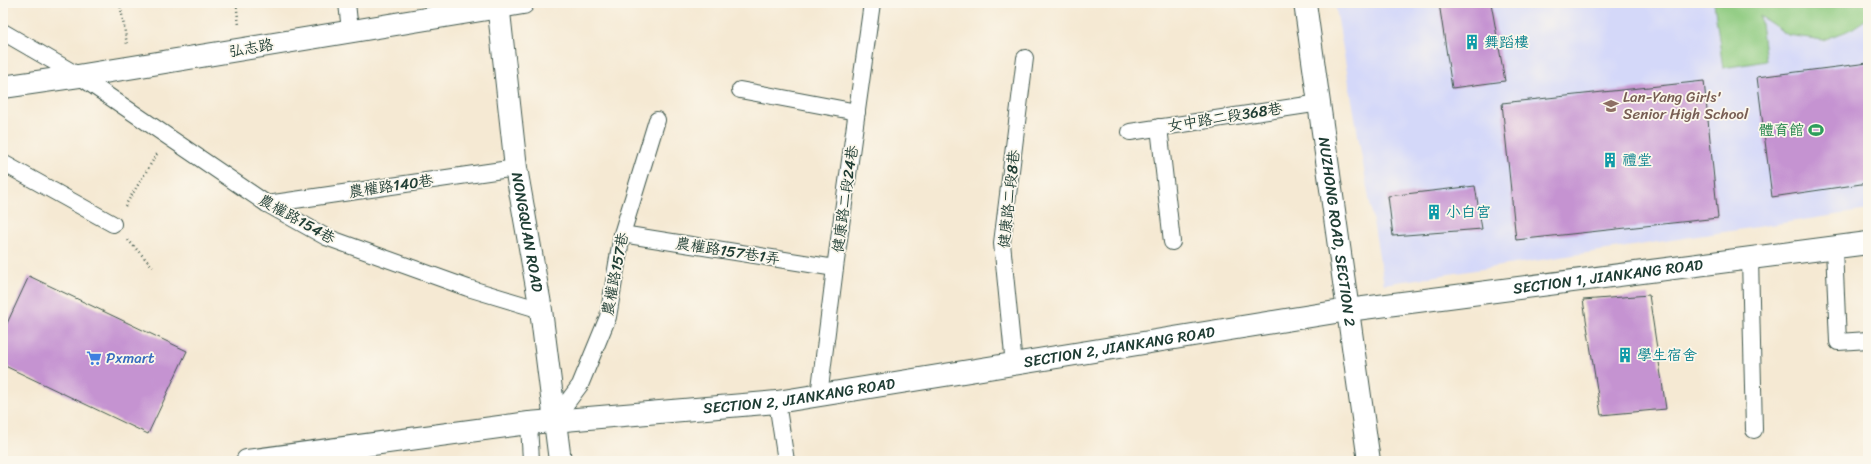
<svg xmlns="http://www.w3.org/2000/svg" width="1871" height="464" viewBox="0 0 1871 464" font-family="Sriracha,'LXGW WenKai TC',sans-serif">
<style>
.built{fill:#d4d8f9}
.green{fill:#8ecb80;stroke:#56845a}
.building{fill:#c593d1}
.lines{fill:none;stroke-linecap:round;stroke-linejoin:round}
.service-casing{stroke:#3f574c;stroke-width:18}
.minor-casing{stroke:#3f574c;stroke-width:24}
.path{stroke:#3f574c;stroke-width:2.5;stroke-dasharray:1 3;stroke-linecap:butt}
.service{stroke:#fff;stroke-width:16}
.minor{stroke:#fff;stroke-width:22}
.labels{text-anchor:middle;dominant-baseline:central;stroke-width:3.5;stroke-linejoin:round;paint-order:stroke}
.culture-label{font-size:15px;fill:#0d838f;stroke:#fbf7ec;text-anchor:start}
.street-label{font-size:15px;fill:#1f3d34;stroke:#fbf7ec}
.education-label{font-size:15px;fill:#785e54;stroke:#fbf7ec;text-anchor:start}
.leisure-label{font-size:15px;fill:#27864d;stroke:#fbf7ec;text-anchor:end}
.shop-label{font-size:15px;fill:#366cbe;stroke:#fbf7ec;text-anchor:start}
</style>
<rect width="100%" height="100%" fill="#fbf7ec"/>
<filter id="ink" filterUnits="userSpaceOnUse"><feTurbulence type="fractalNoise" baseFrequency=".025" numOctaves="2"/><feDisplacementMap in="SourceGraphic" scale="8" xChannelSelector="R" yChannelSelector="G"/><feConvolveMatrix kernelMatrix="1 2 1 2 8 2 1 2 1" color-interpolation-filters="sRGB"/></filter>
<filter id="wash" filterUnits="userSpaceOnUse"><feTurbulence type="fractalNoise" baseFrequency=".012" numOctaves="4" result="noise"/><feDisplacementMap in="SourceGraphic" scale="16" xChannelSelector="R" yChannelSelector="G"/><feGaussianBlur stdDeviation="0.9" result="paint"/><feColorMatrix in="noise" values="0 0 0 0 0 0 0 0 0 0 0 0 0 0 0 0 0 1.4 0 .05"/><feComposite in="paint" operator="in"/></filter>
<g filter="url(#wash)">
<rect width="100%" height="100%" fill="#f5e9d3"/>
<path class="built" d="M1335,3H1868V210L1384,284Z"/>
<path class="green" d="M1714,3H1868V18L1850,30L1823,40L1788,35L1760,16L1766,61L1723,68Z"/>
<g id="blocks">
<g class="building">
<path d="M1439,3H1491L1505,81L1452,88Z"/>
<path d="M1868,63V183L1772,197L1757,77Z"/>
<path d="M1704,81L1718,218L1516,240L1502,103Z"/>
<path d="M1475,186L1482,229L1393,236L1388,196Z"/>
<path d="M29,276L187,351L148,434L3,365V332Z"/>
<path d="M1649,295L1666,409L1601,415L1583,300Z"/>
</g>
</g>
</g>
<g filter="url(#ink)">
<use href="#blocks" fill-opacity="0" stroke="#3f574c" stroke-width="1"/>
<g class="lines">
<g class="service-casing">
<g id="service">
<path d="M347,3L350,31"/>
<path d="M3,32L79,76L267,204L326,237L468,288L541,310"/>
<path d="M740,90L857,112"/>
<path d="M1159,127L1172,242"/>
<path d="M1130,132L1320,103"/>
<path d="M3,163L113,224"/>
<path d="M267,204L516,168"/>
<path d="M622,234L835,268"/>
<path d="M1834,248L1838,342L1868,340"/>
<path d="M1750,258L1754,430"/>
<path d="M1014,365L1002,243L1025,58"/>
<path d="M819,396L835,268L872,3"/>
<path d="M777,402L786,461"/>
<path d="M554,420L580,385L608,317L622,234L657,120"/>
<path d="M529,423L531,461"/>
</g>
</g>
<g class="minor-casing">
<g id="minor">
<path id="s1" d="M498,3L516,168L541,310L560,461"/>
<path id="s2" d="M1305,3L1369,461"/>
<path d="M3,87L79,76L523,3"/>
<path id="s3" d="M247,461L529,423L777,402L1348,310L1868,243"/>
</g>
</g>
<g class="path">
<path d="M120,3L127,44"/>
<path d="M236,3L239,25"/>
<path d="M125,206L157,154"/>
<path d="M128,240L153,267"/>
</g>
<use href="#service" class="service"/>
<use href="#minor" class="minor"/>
</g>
</g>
<defs>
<g id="building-bare" transform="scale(1.2)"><path d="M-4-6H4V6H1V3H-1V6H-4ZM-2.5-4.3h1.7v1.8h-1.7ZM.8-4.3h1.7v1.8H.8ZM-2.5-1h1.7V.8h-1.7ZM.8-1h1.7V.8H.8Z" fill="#0f9aa8" stroke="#fbf7ec" stroke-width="2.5" paint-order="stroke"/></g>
<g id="school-bare" transform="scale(1.2)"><path d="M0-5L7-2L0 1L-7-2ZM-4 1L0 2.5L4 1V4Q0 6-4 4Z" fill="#8d6e63" stroke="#fbf7ec" stroke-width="2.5" paint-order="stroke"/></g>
<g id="stadium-bare" transform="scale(1.2)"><path d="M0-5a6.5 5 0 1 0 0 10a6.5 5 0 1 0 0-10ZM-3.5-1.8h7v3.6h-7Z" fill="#2e9e5b" stroke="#fbf7ec" stroke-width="2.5" paint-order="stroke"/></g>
<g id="supermarket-bare" transform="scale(1.2)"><path d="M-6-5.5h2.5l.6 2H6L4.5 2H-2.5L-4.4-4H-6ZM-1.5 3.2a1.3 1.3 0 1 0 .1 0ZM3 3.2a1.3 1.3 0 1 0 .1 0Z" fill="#3f7fe0" stroke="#fbf7ec" stroke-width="2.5" paint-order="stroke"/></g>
</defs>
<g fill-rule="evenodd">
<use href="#building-bare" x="1472" y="42"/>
<use href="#school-bare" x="1611" y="106"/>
<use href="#stadium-bare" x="1816" y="130"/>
<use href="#building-bare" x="1610" y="160"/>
<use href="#building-bare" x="1434" y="212"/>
<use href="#building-bare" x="1625" y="355"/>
<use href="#supermarket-bare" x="94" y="358"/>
</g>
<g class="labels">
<g class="culture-label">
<text x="1484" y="42">舞蹈樓</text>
<text x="1622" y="160">禮堂</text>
<text x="1446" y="212">小白宮</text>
<text x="1637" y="355">學生宿舍</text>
</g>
<g class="street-label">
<text transform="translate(251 48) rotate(-10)">弘志路</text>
<text transform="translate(1225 117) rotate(-9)">女中路二段368巷</text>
<text transform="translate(391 186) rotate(-8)">農權路140巷</text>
<text transform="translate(845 199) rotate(-82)">健康路二段24巷</text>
<text transform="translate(1009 199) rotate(-84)">健康路二段8巷</text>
<text transform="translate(297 219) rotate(29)">農權路154巷</text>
<text stroke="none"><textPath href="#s1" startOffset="231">NONGQUAN ROAD</textPath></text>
<text stroke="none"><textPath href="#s2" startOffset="231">NUZHONG ROAD, SECTION 2</textPath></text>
<text transform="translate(728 251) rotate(9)">農權路157巷1弄</text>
<text transform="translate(615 274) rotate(-79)">農權路157巷</text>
<text stroke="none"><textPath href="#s3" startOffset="1374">SECTION 1, JIANKANG ROAD</textPath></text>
<text stroke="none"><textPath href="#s3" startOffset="880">SECTION 2, JIANKANG ROAD</textPath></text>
<text stroke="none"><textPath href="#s3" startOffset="556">SECTION 2, JIANKANG ROAD</textPath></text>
</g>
<g class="education-label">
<text x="1623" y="97">Lan-Yang Girls'<tspan x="1623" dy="17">Senior High School</tspan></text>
</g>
<g class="leisure-label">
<text x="1804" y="130">體育館</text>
</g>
<g class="shop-label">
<text x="106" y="358">Pxmart</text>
</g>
</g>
<rect width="1871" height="464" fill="none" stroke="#fbf7ec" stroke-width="16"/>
</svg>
